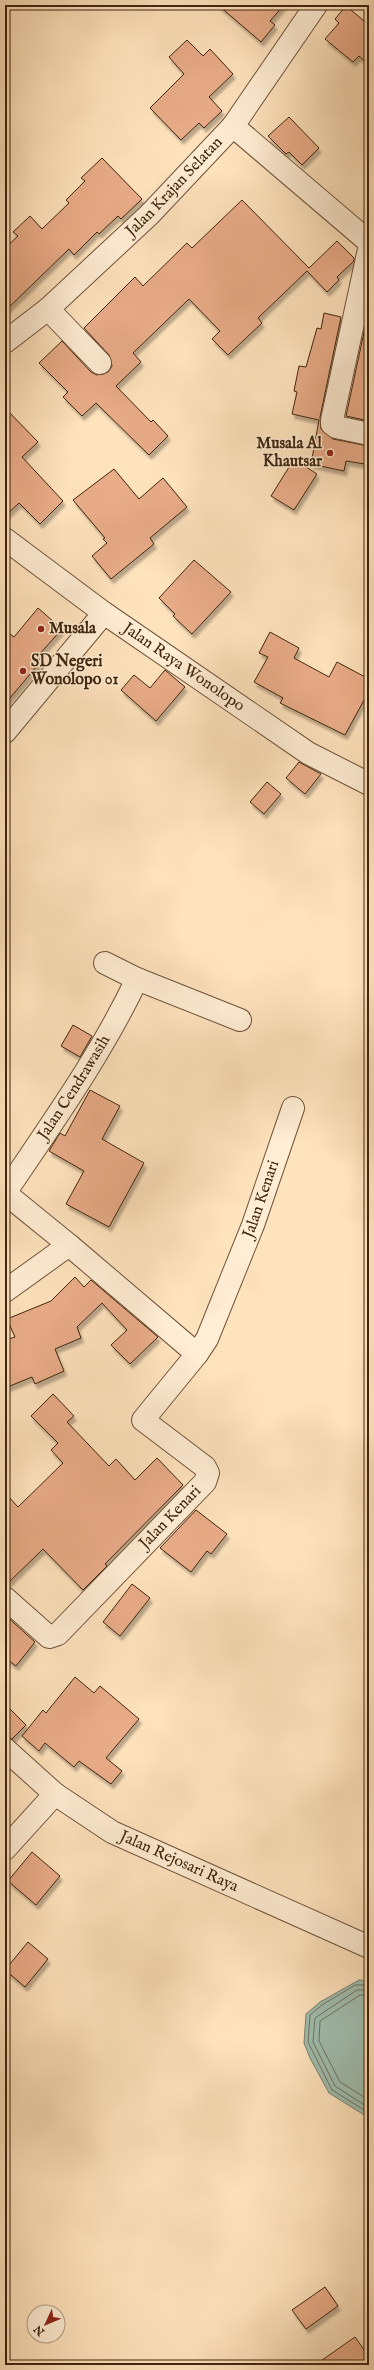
<svg xmlns="http://www.w3.org/2000/svg" width="374" height="2370" viewBox="0 0 374 2370" font-family="'IM FELL English',serif">
<style>
.water{fill:#a0beb0;stroke:#79816f}
.lines{fill:none;stroke-linecap:round;stroke-linejoin:round}
.shore{stroke:#70725f;stroke-width:1}
.building{fill:#e9ac88;stroke:#3f250e;filter:url(#shadow)}
.minor-casing{stroke:#6f543a;stroke-width:24}
.minor{stroke:#ffedd4;stroke-width:22}
.poi-dot{fill:#8f2418;stroke:#ffedd4;stroke-width:1.5}
.labels{text-anchor:middle;dominant-baseline:central;stroke-width:3;stroke-linejoin:round;paint-order:stroke}
.street-label{font-size:16px;fill:#3f250e;stroke:#ffedd4}
.poi-label{font-size:16px;font-weight:bold;fill:#3f250e;stroke:#ffedd4;text-anchor:start}
</style>
<defs>
<filter id="shadow"><feDropShadow dx="2.5" dy="4.5" stdDeviation="1" flood-color="#0004"/></filter>
</defs>
<rect width="100%" height="100%" fill="#ffe3bd"/>
<filter id="stains"><feTurbulence type="fractalNoise" baseFrequency=".005" numOctaves="4"/><feColorMatrix values="0 0 0 0 .2 0 0 0 0 .09 0 0 0 0 .02 0 0 0 .5 -.17"/></filter>
<radialGradient id="worn" r=".72"><stop offset=".6" stop-color="#630" stop-opacity="0"/><stop offset="1" stop-color="#630" stop-opacity=".3"/></radialGradient>
<path class="water" d="M359,1980L369,1981V2118L329,2093L310,2058L304,2043L306,2014L320,2002Z"/>
<g class="lines">
<g class="shore">
<path d="M369,1985H355L322,2005L310,2015L308,2042L332,2090L369,2113"/>
<path d="M369,1990H357L315,2018L313,2042L335,2086L369,2108"/>
<path d="M369,1996L360,1995L320,2021L319,2041L340,2082L369,2100"/>
</g>
</g>
<g class="building">
<path d="M218,5H284L270,21L275,25L261,42Z"/>
<path d="M346,6L369,25V65L359,56L353,62L325,39L339,23L335,19Z"/>
<path d="M187,40L203,56L210,49L233,74L209,97L222,111L204,128L199,123L181,140L150,108L184,74L169,57Z"/>
<path d="M289,117L319,148L302,165L289,152L286,154L268,136Z"/>
<path d="M102,158L142,199L121,219L118,216L99,234L97,232L74,255L69,249L5,311V248L18,236L13,232L30,216L42,229L69,203L66,200L85,181L81,178Z"/>
<path d="M242,200L309,268L337,241L354,258V261L337,277L339,280L327,292L307,271L258,318L262,323L228,355L212,339L220,331L189,299L133,353L141,362L116,386L151,422L153,420L168,436L149,455L96,403L82,416L63,397L68,392L39,363L62,341L91,372L97,375L108,372L112,366L109,355L84,328L135,277L143,286L187,243L192,248Z"/>
<path d="M324,313L341,317L320,417L321,429L333,439L368,446L365,464L346,461L344,471L311,464L319,420L292,414L297,392L294,391L299,366L306,367L317,328L321,329Z"/>
<path d="M366,323H369V421L346,416Z"/>
<path d="M5,408L38,442L22,457L63,501L40,524L19,503L5,516Z"/>
<path d="M294,459L317,474L294,510L271,496Z"/>
<path d="M114,469L139,499L163,478L187,507L150,538L154,544L111,579L92,556L107,543L103,539L105,538L73,500Z"/>
<path d="M194,560L231,592L192,634L173,616L175,614L159,598Z"/>
<path d="M38,608L62,629L37,657L41,661L5,704V630L14,637Z"/>
<path d="M270,632L299,648L294,658L329,677L337,662L369,679V691L345,735L280,703L283,698L254,682L268,657L259,653Z"/>
<path d="M165,670L185,687L156,721L121,690L134,675L150,688Z"/>
<path d="M299,762L321,774L305,794L286,778Z"/>
<path d="M267,782L281,794L264,814L250,802Z"/>
<path d="M73,1025L92,1036L80,1057L61,1046Z"/>
<path d="M90,1090L120,1106L102,1139L144,1163L109,1227L66,1204L84,1171L49,1151L60,1133L65,1136Z"/>
<path d="M75,1277L84,1287L91,1280L158,1337L130,1364L111,1345L127,1330L102,1303L77,1327L81,1338L55,1349L64,1371L35,1384L32,1377L5,1388V1340L15,1337L7,1319L51,1301Z"/>
<path d="M53,1394L74,1416L67,1422L109,1466L116,1459L135,1480L157,1458L183,1485L105,1564L107,1566L83,1590L43,1549L5,1586V1493L18,1507L63,1463L51,1450L58,1443L31,1416Z"/>
<path d="M196,1510L227,1534L211,1554L207,1551L191,1572L160,1548Z"/>
<path d="M132,1584L150,1598L120,1636L103,1622Z"/>
<path d="M5,1615L35,1642L16,1666L5,1658Z"/>
<path d="M75,1677L94,1693L100,1686L139,1719L106,1758L122,1771L111,1784L79,1761L74,1767L45,1743L39,1751L22,1736L43,1710L46,1713Z"/>
<path d="M5,1704L26,1725L12,1739L5,1737Z"/>
<path d="M32,1852L60,1876L36,1905L8,1881Z"/>
<path d="M28,1942L48,1959L25,1987L5,1970Z"/>
<path d="M325,2287L338,2306L306,2329L292,2310Z"/>
<path d="M355,2337L369,2357V2365H315Z"/>
</g>
<g class="lines">
<g class="minor-casing">
<g id="minor">
<path d="M233,126L369,242"/>
<path d="M369,249L332,420V424L336,427L369,434"/>
<path d="M48,309L100,363"/>
<path id="s1" d="M5,342L48,309L149,215L233,126L316,5"/>
<path id="s2" d="M5,539L104,613L308,753L369,784"/>
<path d="M5,732L104,613"/>
<path d="M105,963L137,979L240,1020"/>
<path id="s3" d="M5,1193C52,1123 101,1055 137,979"/>
<path d="M5,1193L69,1245L5,1291"/>
<path id="s4" d="M197,1354L207,1339L253,1225L293,1108"/>
<path id="s5" d="M5,1598L49,1637L58,1634L205,1482L208,1473L205,1467L143,1420L197,1354L69,1245"/>
<path id="s6" d="M5,1749L55,1794L112,1832L369,1947"/>
<path d="M5,1849L55,1794"/>
</g>
</g>
<use href="#minor" class="minor"/>
</g>
<g class="poi-dot">
<circle cx="330" cy="453" r="4"/>
<circle cx="41" cy="629" r="4"/>
<circle cx="23" cy="671" r="4"/>
</g>
<g class="labels">
<g class="street-label">
<text stroke="none"><textPath href="#s1" startOffset="230">Jalan Krajan Selatan</textPath></text>
<text stroke="none"><textPath href="#s2" startOffset="220">Jalan Raya Wonolopo</textPath></text>
<text stroke="none"><textPath href="#s3" startOffset="126">Jalan Cendrawasih</textPath></text>
<text stroke="none"><textPath href="#s4" startOffset="168">Jalan Kenari</textPath></text>
<text stroke="none"><textPath href="#s5" startOffset="230">Jalan Kenari</textPath></text>
<text stroke="none"><textPath href="#s6" startOffset="209">Jalan Rejosari Raya</textPath></text>
</g>
<g class="poi-label">
<text x="322" y="444" text-anchor="end">Musala Al<tspan x="322" dy="18">Khautsar</tspan></text>
<text x="49" y="629">Musala</text>
<text x="31" y="662">SD Negeri<tspan x="31" dy="18">Wonolopo 01</tspan></text>
</g>
</g>
<rect width="374" height="2370" fill="none" stroke="#ffe3bd" stroke-width="20"/>
<rect x="6" y="6" width="362" height="2358" fill="none" stroke="#3f250e" stroke-width="2"/>
<rect x="10" y="10" width="354" height="2350" fill="none" stroke="#3f250e"/>
<g transform="translate(46 2324) rotate(226)"><circle r="19" fill="#ffedd4" stroke="#b29d85"/>
<path d="M0-3L7 15L0 10L-7 15Z" fill="#8f2418"/>
<text y="-6" font-size="11" font-weight="bold" text-anchor="middle" fill="#3f250e">N</text>
</g>
<rect width="100%" height="100%" filter="url(#stains)"/>
<rect width="100%" height="100%" fill="url(#worn)"/>
</svg>
